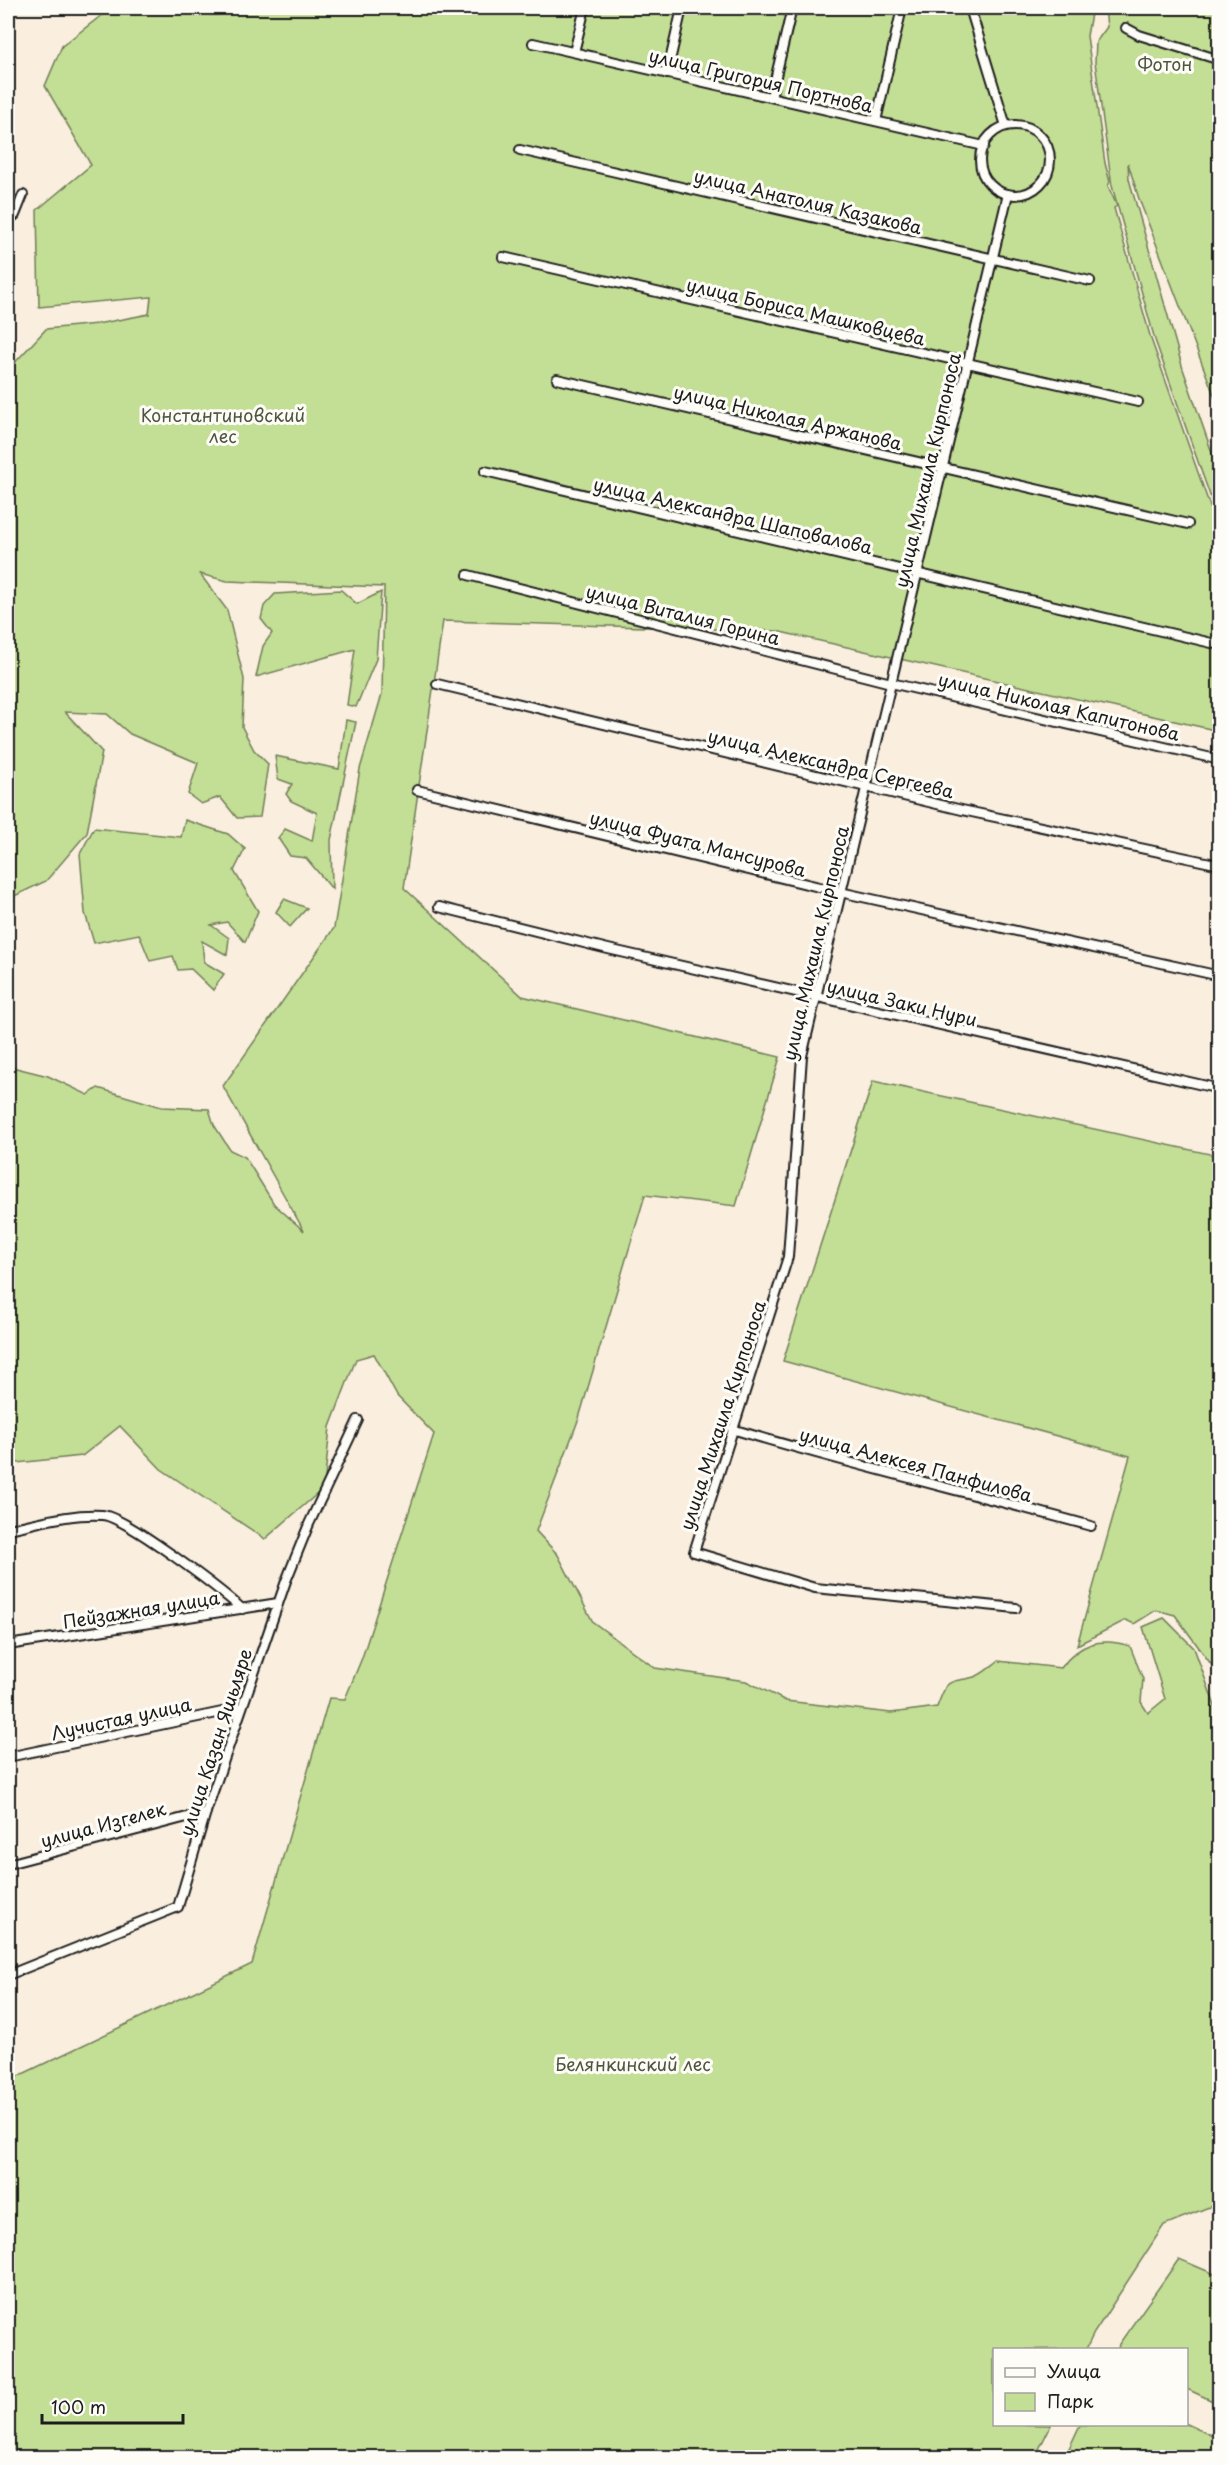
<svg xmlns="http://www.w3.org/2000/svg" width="1227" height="2465" viewBox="0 0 1227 2465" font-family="'Playpen Sans',sans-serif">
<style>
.green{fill:#c3de95;stroke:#707d58;stroke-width:1.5}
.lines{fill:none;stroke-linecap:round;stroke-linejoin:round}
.minor-casing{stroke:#1c1c1c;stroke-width:12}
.minor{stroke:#fdfcf7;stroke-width:8}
.labels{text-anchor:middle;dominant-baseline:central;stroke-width:6;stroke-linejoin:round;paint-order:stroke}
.park-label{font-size:18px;fill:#4e5640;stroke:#fdfcf7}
.street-label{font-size:18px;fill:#1c1c1c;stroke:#fdfcf7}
</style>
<rect width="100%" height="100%" fill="#faeede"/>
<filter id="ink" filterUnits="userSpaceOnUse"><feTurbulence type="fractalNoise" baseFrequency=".0167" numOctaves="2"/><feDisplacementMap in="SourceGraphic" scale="12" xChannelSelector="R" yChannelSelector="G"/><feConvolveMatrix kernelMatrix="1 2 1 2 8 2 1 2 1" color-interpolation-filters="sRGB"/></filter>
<g filter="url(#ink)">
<g class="green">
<path d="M111,8L218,15L207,8H1092L1087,36L1105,163L1110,182L1108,186L1117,206L1114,208L1151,339L1219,532V731L776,631L443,621L404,888L522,996L780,1057L736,1206L645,1195L579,1418L536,1531L558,1555L593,1622L655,1668L746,1681L786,1701L891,1713L937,1707C948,1677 946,1684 974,1677C982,1675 991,1666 998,1661L1061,1668C1079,1643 1100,1637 1130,1646L1143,1679L1141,1702L1148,1713L1165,1699L1143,1627L1164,1618L1194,1648L1219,1717V2203L1164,2225L1094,2333L1086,2349L994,2350V2424L1051,2425L1035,2457H8V2081L252,1964L329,1698L345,1699L362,1658L434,1434L397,1396L374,1354L356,1359L330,1427L324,1488L265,1539L161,1469L120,1426L82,1456L8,1464V1066L48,1076L88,1095L98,1088L162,1107L209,1109L214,1125L230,1150L245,1157L274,1204L304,1231L223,1086L334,928L360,769L382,694L384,587L227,581L200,574L227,610L244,679L242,727L254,750L268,764L260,817L237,818L220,797L201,804L188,794L198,763L130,734L107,714L65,712L102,752L87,833L46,881L8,899V370L46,329L97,324L149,314L151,297L39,307L37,210L91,165L45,86L62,46Z"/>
<path d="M1105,8H1219V408L1139,199L1128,163L1129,179L1183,369L1219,473V521L1155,340L1112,186L1095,62L1096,42L1107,27Z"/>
<path d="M341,590L357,604L381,592L376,659L356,707L347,705L355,649L256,677L263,646L272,633L261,619L264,606L275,594Z"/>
<path d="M346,720L356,722L331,840L332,889L306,858L290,856L278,838L285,829L312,841L317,813L291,801L286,794L292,784L278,779L275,756L339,769Z"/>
<path d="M185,820L228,834L245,849L234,871L258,911L245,942L227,922L211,925L229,938L227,955L202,941L204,962L224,974L213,990L191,969L178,970L173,956L150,961L139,934L94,943L85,913L80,854L94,828L181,837Z"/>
<path d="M284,899L307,908L290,927L276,912Z"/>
<path d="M873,1081L1219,1156V1675L1175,1615L1156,1610L1134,1624L1126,1620L1077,1645L1130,1456L783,1361Z"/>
<path d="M1179,2259L1219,2276V2404L1187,2389L1186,2350L1118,2349L1119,2344Z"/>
<path d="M1187,2424L1219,2439V2457H1065L1080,2425Z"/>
</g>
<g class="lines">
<g class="minor-casing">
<g id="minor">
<path d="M970,8L1006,126"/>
<path d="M1126,28L1139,35L1220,60"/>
<path d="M533,43L984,146"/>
<path d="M574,52L585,8"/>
<path d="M667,74L682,8"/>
<path d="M771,97L792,8"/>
<path d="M876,121L902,8"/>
<circle cx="1015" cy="160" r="35"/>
<path d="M520,150L1090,281"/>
<path d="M1008,194L802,1056L788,1257L694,1552L815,1588L1016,1608"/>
<path d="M8,220L15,215L23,195"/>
<path d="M503,257L1138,402"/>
<path d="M557,379L1188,524"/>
<path d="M485,471L1220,645"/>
<path d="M468,575L891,683L1220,760"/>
<path d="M437,684L962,810L1220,865"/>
<path d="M417,790L840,892L1220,976"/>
<path d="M439,907L608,949L1220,1089"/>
<path d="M732,1429C851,1465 972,1493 1091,1526"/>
<path d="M8,1529C38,1523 71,1513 102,1515C125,1516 222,1591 242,1609"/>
<path d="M8,1645L278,1603"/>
<path d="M8,1757L241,1708"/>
<path d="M8,1864L206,1812"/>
<path d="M8,1975L178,1907L206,1812L286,1581L309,1524L358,1420"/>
</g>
</g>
<use href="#minor" class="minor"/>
</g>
</g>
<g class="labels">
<g class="park-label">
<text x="1165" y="63">Фотон</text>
<text x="223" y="414">Константиновский<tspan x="223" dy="21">лес</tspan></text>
<text x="633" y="2063">Белянкинский лес</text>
</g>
<g class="street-label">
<text transform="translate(761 80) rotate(13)">улица Григория Портнова</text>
<text transform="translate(808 201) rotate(13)">улица Анатолия Казакова</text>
<text transform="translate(806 311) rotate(13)">улица Бориса Машковцева</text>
<text transform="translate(788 417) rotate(13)">улица Николая Аржанова</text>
<text transform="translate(927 470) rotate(-77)">улица Михаила Кирпоноса</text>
<text transform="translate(733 515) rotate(13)">улица Александра Шаповалова</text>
<text transform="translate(683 614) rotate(14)">улица Виталия Горина</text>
<text transform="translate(1059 706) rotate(13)">улица Николая Капитонова</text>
<text transform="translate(831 763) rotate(13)">улица Александра Сергеева</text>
<text transform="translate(698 843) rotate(14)">улица Фуата Мансурова</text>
<text transform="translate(815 943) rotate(-77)">улица Михаила Кирпоноса</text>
<text transform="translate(902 1002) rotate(13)">улица Заки Нури</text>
<text transform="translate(722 1415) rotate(-72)">улица Михаила Кирпоноса</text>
<text transform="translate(916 1464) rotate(15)">улица Алексея Панфилова</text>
<text transform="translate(141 1609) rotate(-9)">Пейзажная улица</text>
<text transform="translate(121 1718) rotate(-12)">Лучистая улица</text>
<text transform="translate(215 1742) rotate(-72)">улица Казан Яшьляре</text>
<text transform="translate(103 1824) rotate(-15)">улица Изгелек</text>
</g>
</g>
<rect width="1227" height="2465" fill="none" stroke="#fdfcf7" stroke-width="30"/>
<rect x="15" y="15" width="1197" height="2435" fill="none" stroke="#1c1c1c" stroke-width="2" filter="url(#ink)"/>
<rect x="993" y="2348" width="195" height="78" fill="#fdfcf7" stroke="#a3a29f" stroke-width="1.5"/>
<rect x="1005" y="2368" width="30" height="9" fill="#fdfcf7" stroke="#a3a29f" stroke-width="1.5"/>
<text x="1047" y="2378" font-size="18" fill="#1c1c1c">Улица</text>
<rect x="1005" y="2393" width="30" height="18" fill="#c3de95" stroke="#a3a29f" stroke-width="1.5"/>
<text x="1047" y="2408" font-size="18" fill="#1c1c1c">Парк</text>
<path d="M42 2414v9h141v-9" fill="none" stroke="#1c1c1c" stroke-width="3"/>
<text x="51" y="2414" font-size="18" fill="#1c1c1c" stroke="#fdfcf7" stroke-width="4.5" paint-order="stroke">100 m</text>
</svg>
